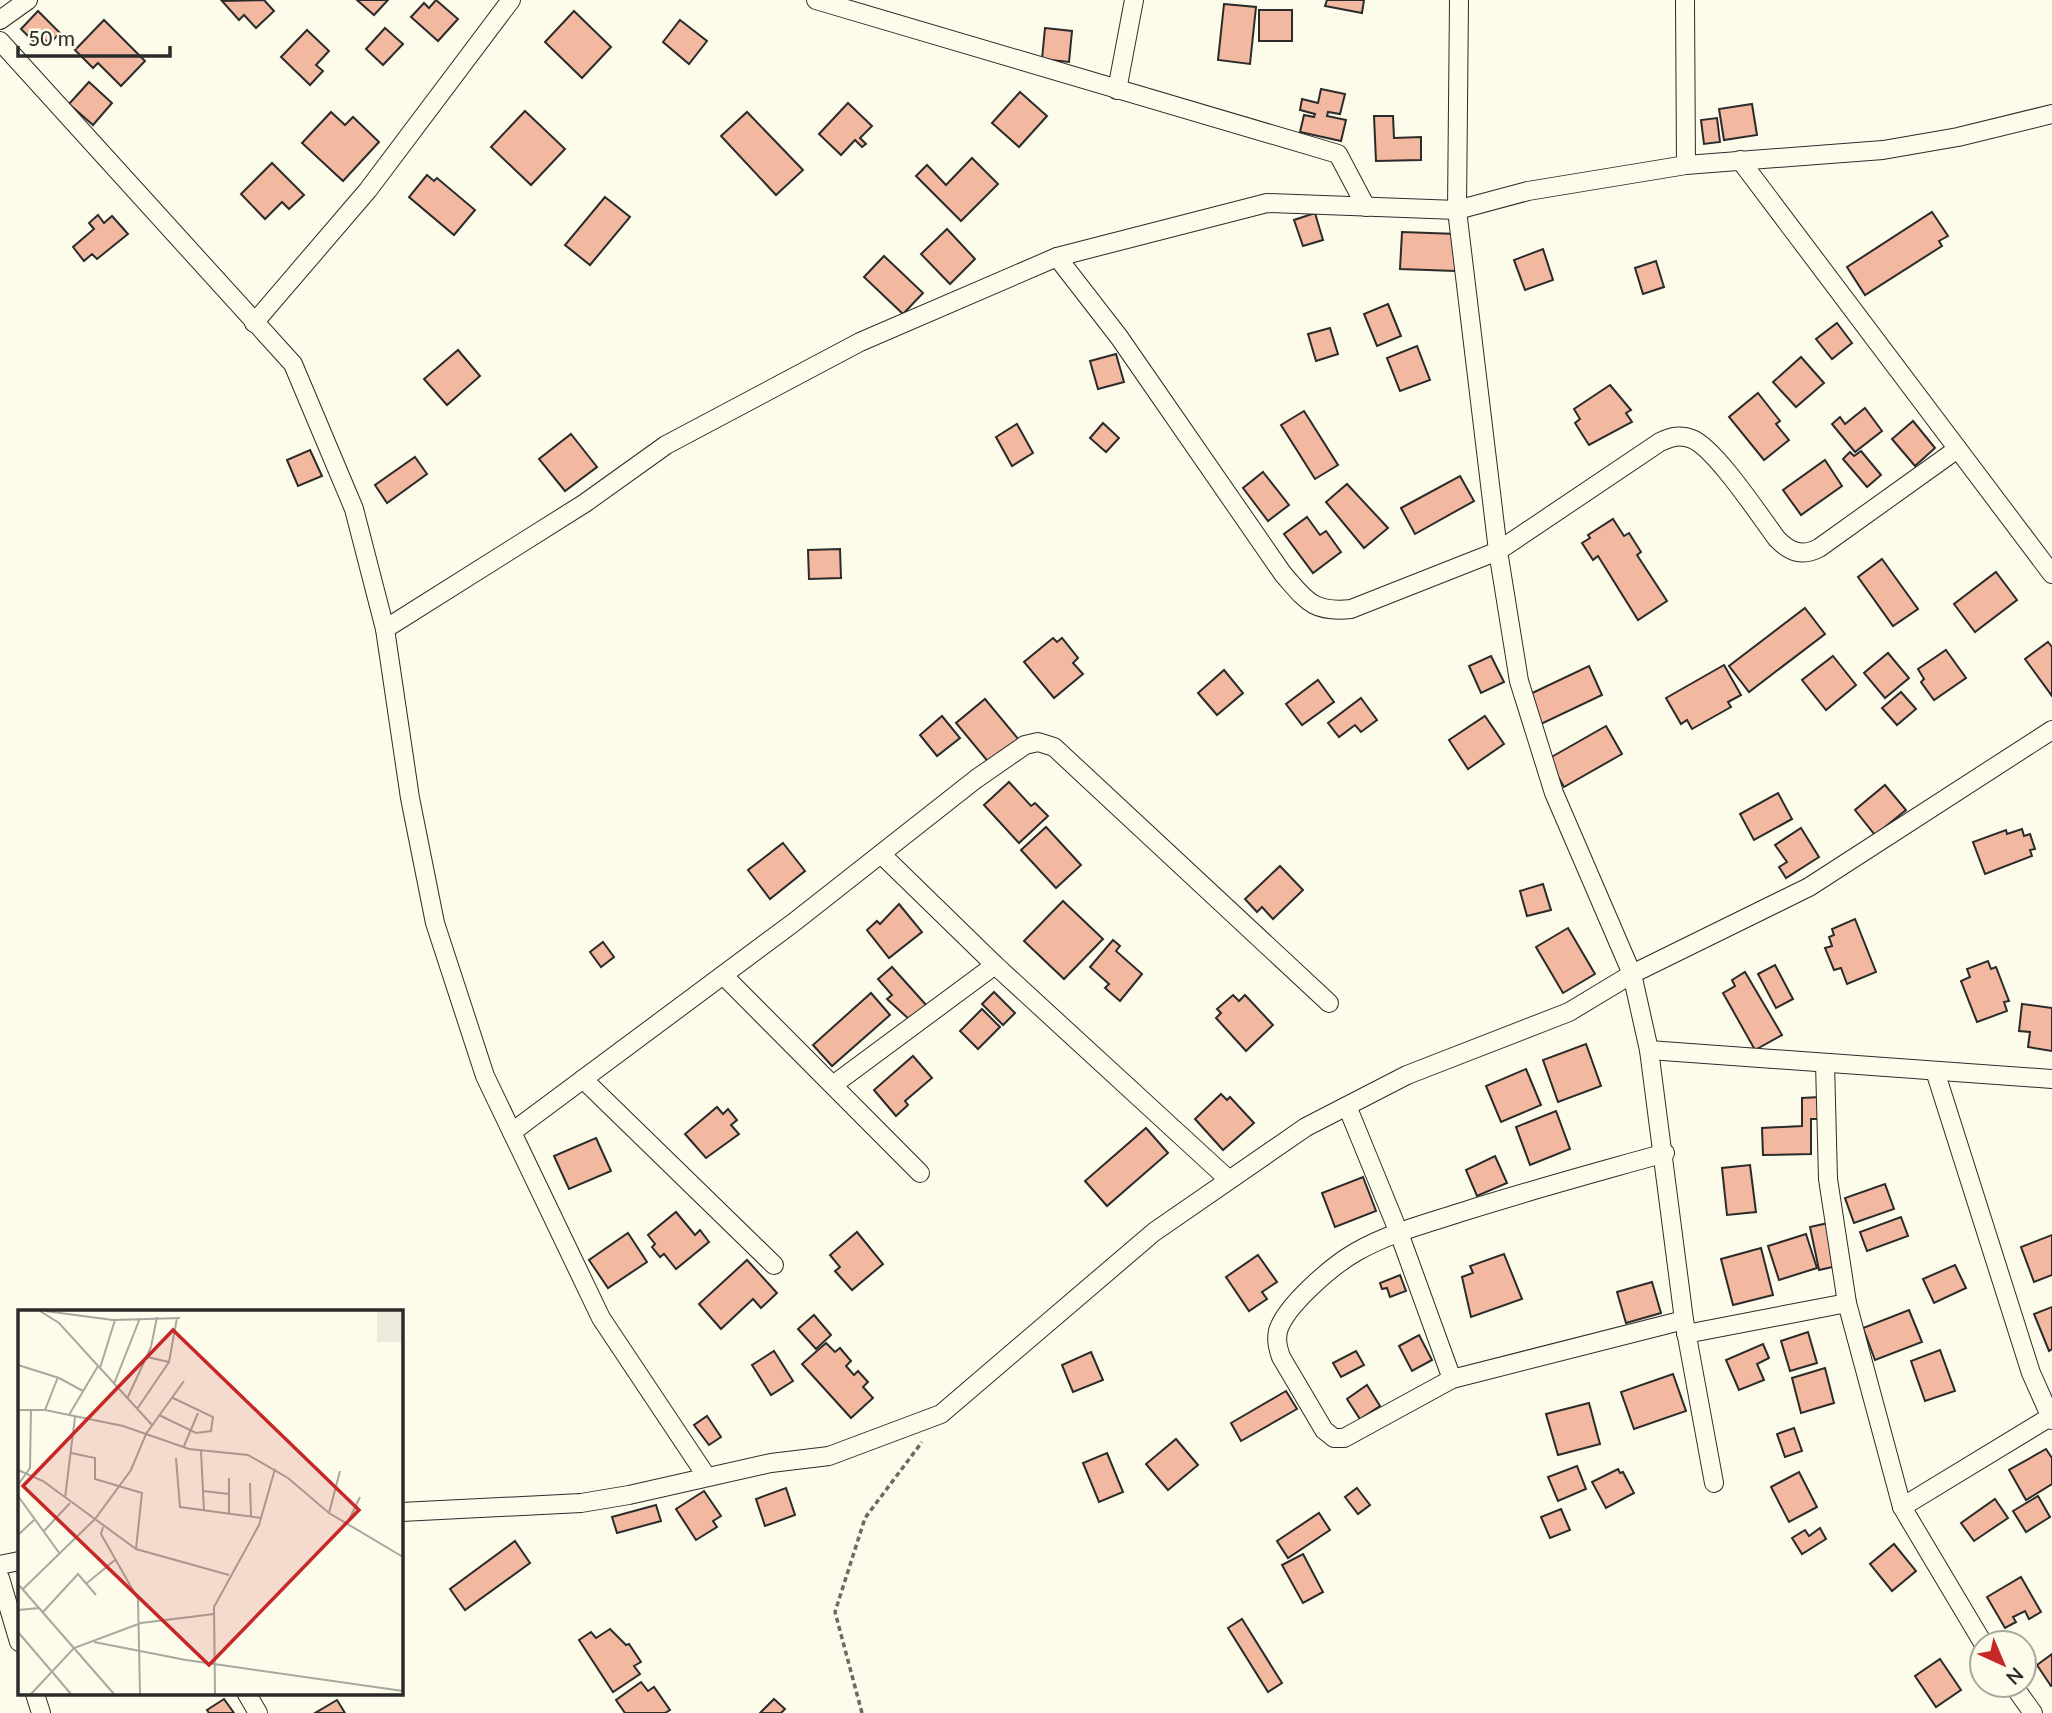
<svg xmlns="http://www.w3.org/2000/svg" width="2052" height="1713" font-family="Lato,sans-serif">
	<rect width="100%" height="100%" fill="#fdfbea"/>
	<g fill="#f2b8a0" stroke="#2b2b2b" stroke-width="2">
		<path d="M264,0L274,11L256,28L244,15L239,20L222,1Z"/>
		<path d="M357,0H388L374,15Z"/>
		<path d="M436,0L458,19L438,41L411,17L424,3L429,8Z"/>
		<path d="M1327,0H1364L1362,13L1325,6Z"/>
		<path d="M1224,4L1256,7L1250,64L1218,60Z"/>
		<rect x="1259" y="10" width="33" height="31"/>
		<path d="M38,11L60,33L49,44L43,38L37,45L21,29Z"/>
		<path d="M574,11L611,47L582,78L545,42Z"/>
		<path d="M104,20L145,61L121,86L98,63L93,68L75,50Z"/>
		<path d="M680,20L707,41L689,64L663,42Z"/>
		<path d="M385,28L403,44L383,65L366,49Z"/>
		<path d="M1045,28L1072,31L1069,62L1042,59Z"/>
		<path d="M307,30L329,51L316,65L323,71L310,85L281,57Z"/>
		<path d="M89,82L112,103L93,125L69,104Z"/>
		<path d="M1321,89L1345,94L1340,114L1328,112L1327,116L1346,120L1341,141L1300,132L1304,115L1314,117L1315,114L1300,110L1302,99L1318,103Z"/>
		<path d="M1020,92L1047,116L1019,147L992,123Z"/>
		<path d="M848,103L872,126L860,138L866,144L862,147L855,140L841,155L819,134Z"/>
		<path d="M1752,104L1757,135L1724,140L1719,109Z"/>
		<path d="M525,111L565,149L531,185L491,147Z"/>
		<path d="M331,112L345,125L353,117L379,142L343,181L302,143Z"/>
		<path d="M747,112L803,170L776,195L721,136Z"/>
		<path d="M1374,116H1393L1394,138L1421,137V160L1376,161Z"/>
		<path d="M1717,118L1720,142L1704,144L1701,120Z"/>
		<path d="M972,158L998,184L961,221L916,176L927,165L946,185Z"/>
		<path d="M272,163L304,195L289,209L282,202L265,219L241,194Z"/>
		<path d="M427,175L434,181L437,178L475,210L454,235L409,197Z"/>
		<path d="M605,197L630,217L590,265L565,245Z"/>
		<path d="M1932,212L1948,236L1939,241L1942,246L1865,295L1847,267Z"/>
		<path d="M1315,213L1323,240L1303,246L1294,220Z"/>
		<path d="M98,215L104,223L112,216L128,234L97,259L92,254L84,261L73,247L94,229L89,223Z"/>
		<path d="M947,229L975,259L950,284L921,254Z"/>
		<path d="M1402,232L1457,234L1455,271L1400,269Z"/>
		<path d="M1543,249L1553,280L1525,290L1514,260Z"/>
		<path d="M884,256L923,293L903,314L864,277Z"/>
		<path d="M1656,261L1664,287L1643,294L1635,268Z"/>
		<path d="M1388,304L1401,336L1377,346L1364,314Z"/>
		<path d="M1837,323L1852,343L1832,359L1816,339Z"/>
		<path d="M1330,328L1338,354L1316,361L1308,334Z"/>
		<path d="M1417,346L1430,380L1400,391L1387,358Z"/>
		<path d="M458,350L480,376L447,405L424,379Z"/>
		<path d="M1116,354L1124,382L1098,389L1090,361Z"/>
		<path d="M1801,357L1824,383L1796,407L1773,382Z"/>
		<path d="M1610,385L1631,410L1626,413L1632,422L1589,445L1575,423L1580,419L1574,409Z"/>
		<path d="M1758,393L1780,421L1776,424L1789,440L1764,460L1729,417Z"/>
		<path d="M1865,408L1882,431L1855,452L1832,424L1840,417L1845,424Z"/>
		<path d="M1304,411L1338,465L1315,479L1281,425Z"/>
		<path d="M1913,421L1935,448L1915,466L1892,439Z"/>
		<path d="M1103,423L1119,438L1106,452L1090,438Z"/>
		<path d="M1017,424L1033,453L1012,466L996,437Z"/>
		<path d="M571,434L597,467L565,491L539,459Z"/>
		<path d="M310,450L322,476L298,486L287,460Z"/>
		<path d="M1861,451L1881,475L1867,487L1843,459L1850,452L1854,456Z"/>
		<path d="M415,457L427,474L387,503L375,485Z"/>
		<path d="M1825,460L1842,486L1801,515L1783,490Z"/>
		<path d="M1263,472L1289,505L1268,521L1243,488Z"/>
		<path d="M1460,476L1474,501L1415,534L1401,508Z"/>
		<path d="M1347,484L1388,528L1364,548L1326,502Z"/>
		<path d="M1307,517L1320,535L1326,531L1341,552L1313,573L1284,534Z"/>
		<path d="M1613,519L1624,536L1629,533L1641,552L1637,555L1667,601L1638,620L1598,556L1593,560L1582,543L1590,538L1588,535Z"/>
		<path d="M840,549L841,578L809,579L808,550Z"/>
		<path d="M1882,559L1918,609L1893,626L1858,577Z"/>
		<path d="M1996,572L2017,600L1975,632L1954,604Z"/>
		<path d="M1805,608L1825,634L1749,692L1729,666Z"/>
		<path d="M1053,638L1057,642L1062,638L1078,658L1073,663L1083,674L1054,698L1024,662Z"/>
		<path d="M2048,642L2052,647V696L2025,659Z"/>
		<path d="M1946,650L1966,678L1934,700L1921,682L1924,679L1918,669Z"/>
		<path d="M1888,653L1909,678L1885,698L1864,673Z"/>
		<path d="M1491,656L1504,682L1481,693L1469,666Z"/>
		<path d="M1833,656L1856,685L1826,710L1802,680Z"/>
		<path d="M1724,665L1741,695L1728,702L1731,707L1692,729L1687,720L1681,724L1666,698Z"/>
		<path d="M1589,666L1602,695L1541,724L1528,695Z"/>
		<path d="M1224,670L1243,693L1217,715L1198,693Z"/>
		<path d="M1318,680L1334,702L1302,725L1286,704Z"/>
		<path d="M1901,692L1916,709L1897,725L1882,708Z"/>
		<path d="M1361,698L1377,720L1361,732L1355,725L1339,737L1328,723Z"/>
		<path d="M985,699L1019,740L990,764L956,723Z"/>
		<path d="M942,716L960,738L937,756L920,735Z"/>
		<path d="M1485,716L1504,744L1468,769L1449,740Z"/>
		<path d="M1606,726L1622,754L1564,787L1548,759Z"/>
		<path d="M1009,782L1031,806L1035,803L1048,816L1019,843L984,805Z"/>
		<path d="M1885,785L1906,810L1875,835L1855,810Z"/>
		<path d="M1778,793L1792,819L1754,840L1740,814Z"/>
		<path d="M1046,827L1081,865L1056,888L1021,850Z"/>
		<path d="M1801,828L1819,857L1786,878L1779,867L1787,862L1775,845Z"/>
		<path d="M2022,829L2024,836L2030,834L2035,849L2030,850L2032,856L1985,874L1973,842L2006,830L2007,834Z"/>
		<path d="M783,843L805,871L770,899L748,870Z"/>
		<path d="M1280,866L1303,890L1273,919L1262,907L1257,912L1245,899Z"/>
		<path d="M1543,884L1551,910L1527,916L1520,891Z"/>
		<path d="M1063,901L1103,939L1064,979L1024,941Z"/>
		<path d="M899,904L922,932L889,958L867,930L877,921L880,924Z"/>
		<path d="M1855,919L1876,972L1847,984L1841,968L1834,970L1825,948L1832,946L1829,937L1834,935L1832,929Z"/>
		<path d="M1568,928L1595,974L1563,993L1536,947Z"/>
		<path d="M1113,940L1120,946L1116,951L1142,974L1120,1001L1105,988L1109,984L1090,967Z"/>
		<path d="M603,942L614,957L601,967L590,952Z"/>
		<path d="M1988,961L1991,969L1996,967L2009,1001L2004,1002L2007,1011L1977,1022L1961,981L1970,977L1967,969Z"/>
		<path d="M1775,965L1793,999L1776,1008L1758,974Z"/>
		<path d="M892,967L927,1006L910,1020L887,999L892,995L878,979Z"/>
		<path d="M1745,972L1782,1035L1755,1050L1723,993L1735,986L1732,980Z"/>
		<path d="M994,992L1015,1013L1003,1025L982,1004Z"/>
		<path d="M871,993L890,1015L832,1066L813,1045Z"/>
		<path d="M1233,995L1239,1001L1245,995L1273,1025L1246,1051L1216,1018L1221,1013L1217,1009Z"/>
		<path d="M2022,1004L2052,1008V1051L2028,1047L2030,1032L2019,1031Z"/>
		<path d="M982,1009L1000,1027L978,1049L960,1031Z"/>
		<path d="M1586,1044L1601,1086L1558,1102L1543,1060Z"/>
		<path d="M913,1056L932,1078L905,1101L908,1105L896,1116L874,1090Z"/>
		<path d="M1526,1069L1541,1105L1501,1122L1486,1086Z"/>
		<path d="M1221,1094L1227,1100L1230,1097L1254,1123L1223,1150L1195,1119Z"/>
		<path d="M1820,1097V1119H1811V1154L1763,1155L1762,1128L1802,1126V1098Z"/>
		<path d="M717,1107L723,1114L728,1109L737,1120L731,1125L739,1134L706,1158L685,1134Z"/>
		<path d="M1556,1111L1570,1149L1530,1165L1516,1127Z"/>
		<path d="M1146,1128L1168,1153L1107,1206L1085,1181Z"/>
		<path d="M596,1138L611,1171L569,1189L554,1156Z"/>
		<path d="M1495,1156L1507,1183L1477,1196L1466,1170Z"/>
		<path d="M1750,1165L1756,1212L1727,1215L1722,1168Z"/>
		<path d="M1363,1177L1376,1211L1335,1227L1322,1193Z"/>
		<path d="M1885,1184L1894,1209L1854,1223L1845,1198Z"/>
		<path d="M676,1212L695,1235L700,1230L709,1242L676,1269L664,1254L660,1257L652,1247L655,1244L648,1235Z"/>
		<path d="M1901,1217L1908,1236L1867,1251L1860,1232Z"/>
		<path d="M1828,1223L1837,1266L1819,1270L1810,1227Z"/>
		<path d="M857,1232L883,1264L852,1290L835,1271L840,1267L830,1255Z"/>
		<path d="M628,1233L647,1262L608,1288L589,1260Z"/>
		<path d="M1806,1234L1817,1268L1779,1280L1768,1246Z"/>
		<path d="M2052,1235V1275L2034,1282L2021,1247Z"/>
		<path d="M1761,1248L1773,1295L1733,1305L1721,1259Z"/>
		<path d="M1504,1254L1522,1299L1471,1317L1462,1277L1473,1273L1470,1266Z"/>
		<path d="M1258,1255L1277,1282L1262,1292L1267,1299L1249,1311L1226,1277Z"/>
		<path d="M747,1260L777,1293L761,1308L753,1299L721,1329L699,1304Z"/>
		<path d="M1955,1265L1966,1288L1934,1303L1923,1279Z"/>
		<path d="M1400,1275L1406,1291L1390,1297L1387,1288L1382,1289L1380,1283Z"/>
		<path d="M1652,1282L1661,1313L1626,1323L1617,1292Z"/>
		<path d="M2052,1307V1349L2049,1351L2034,1314Z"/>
		<path d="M1909,1310L1922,1342L1875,1360L1863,1328Z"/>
		<path d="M814,1315L831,1335L816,1349L798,1329Z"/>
		<path d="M1808,1332L1817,1363L1790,1371L1781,1341Z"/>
		<path d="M1419,1335L1432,1360L1412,1371L1399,1346Z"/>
		<path d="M826,1343L835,1352L840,1348L851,1361L846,1366L854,1375L858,1371L868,1382L863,1387L873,1398L851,1418L802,1364Z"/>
		<path d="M1763,1344L1769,1358L1757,1364L1764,1380L1739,1390L1726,1360Z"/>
		<path d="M1940,1350L1955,1391L1925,1401L1911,1361Z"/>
		<path d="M774,1351L793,1381L771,1395L752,1365Z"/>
		<path d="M1356,1351L1364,1365L1341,1377L1333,1363Z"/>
		<path d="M1091,1352L1103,1380L1073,1392L1062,1365Z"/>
		<path d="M1825,1368L1834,1403L1801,1413L1792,1378Z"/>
		<path d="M1673,1374L1686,1411L1634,1429L1621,1392Z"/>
		<path d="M1367,1385L1380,1406L1360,1419L1347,1399Z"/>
		<path d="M1286,1391L1297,1409L1241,1441L1231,1423Z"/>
		<path d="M1589,1403L1600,1444L1558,1455L1546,1414Z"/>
		<path d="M707,1416L721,1437L709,1445L694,1425Z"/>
		<path d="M1794,1428L1802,1451L1785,1457L1777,1434Z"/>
		<path d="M1176,1439L1198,1465L1168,1490L1146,1464Z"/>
		<path d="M2046,1449L2052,1458V1484L2026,1500L2009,1470Z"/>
		<path d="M1107,1453L1123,1492L1099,1502L1083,1463Z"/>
		<path d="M1577,1466L1586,1489L1558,1501L1548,1477Z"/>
		<path d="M1618,1469L1620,1473L1623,1472L1634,1493L1606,1508L1592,1482Z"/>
		<path d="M1799,1472L1817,1507L1789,1522L1771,1487Z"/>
		<path d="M786,1488L795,1515L765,1526L756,1499Z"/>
		<path d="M1357,1488L1370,1505L1358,1514L1345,1497Z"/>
		<path d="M704,1491L721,1516L713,1521L717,1527L696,1540L676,1509Z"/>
		<path d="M2038,1496L2050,1517L2026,1532L2013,1511Z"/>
		<path d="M1995,1499L2008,1518L1974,1541L1961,1523Z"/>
		<path d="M656,1505L661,1521L617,1533L612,1517Z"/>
		<path d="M1561,1509L1570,1530L1550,1538L1541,1517Z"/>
		<path d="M1319,1513L1330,1530L1288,1558L1277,1541Z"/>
		<path d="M1820,1528L1826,1539L1802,1554L1792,1538L1805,1530L1809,1536Z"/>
		<path d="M515,1541L530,1563L465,1610L450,1589Z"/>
		<path d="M1894,1544L1916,1571L1892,1591L1870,1564Z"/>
		<path d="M1303,1554L1323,1592L1303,1603L1282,1565Z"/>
		<path d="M2021,1577L2041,1612L2029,1619L2025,1611L2013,1617L2016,1622L2005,1628L1987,1597Z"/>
		<path d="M1242,1619L1282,1683L1268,1692L1228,1628Z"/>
		<path d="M610,1629L626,1645L629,1644L641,1662L634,1666L640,1674L613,1692L579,1640L591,1632L596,1638Z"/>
		<path d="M2052,1654V1686H2051L2037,1665Z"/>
		<path d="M1940,1659L1961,1690L1936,1707L1915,1676Z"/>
		<path d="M641,1682L648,1691L654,1687L670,1710L665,1713H625L616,1700Z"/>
		<path d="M224,1699L234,1713H209L207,1710Z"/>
		<path d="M774,1699L785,1709L781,1713H760Z"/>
		<path d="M337,1700L345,1713H315Z"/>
	</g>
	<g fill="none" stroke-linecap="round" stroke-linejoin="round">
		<defs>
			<g id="minor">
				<path d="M816,0L1338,154L1366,207"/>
				<path d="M1459,0L1457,210L1498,551L1519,681L1554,793L1632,974L1649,1050L1684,1320L1714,1483"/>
				<path d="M1685,0L1686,165"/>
				<path d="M0,20L28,0"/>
				<path d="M0,41L293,364L354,509L385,629L410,798L435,923L485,1076L601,1318L707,1477"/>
				<path d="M1117,90L1134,0"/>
				<path d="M1740,160L2052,574"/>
				<path d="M1057,257L1119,337L1283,574C1306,600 1312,613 1351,609L1498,551L1660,442C1671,437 1680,434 1692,439C1715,448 1760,516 1777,539C1790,552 1802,557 1819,548L1956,450"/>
				<path d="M254,323L368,190L511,0"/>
				<path d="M385,629L585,503L666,445L860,342L1057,257L1267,203L1457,210L1528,191L1686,165L1883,150L1958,137L2052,114"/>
				<path d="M881,854L995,965L1228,1179"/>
				<path d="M723,975L920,1173"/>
				<path d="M1649,1050L2052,1079"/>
				<path d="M1825,1063L1828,1179L1847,1303L1902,1507L1983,1643"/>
				<path d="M1935,1071L2031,1373L2052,1420"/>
				<path d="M583,1079L774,1265"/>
				<path d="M833,1085L995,965"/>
				<path d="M1347,1106L1399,1233L1452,1379"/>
				<path d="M512,1132L793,923L976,779L1025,745L1038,742L1054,747L1329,1003"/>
				<path d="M1665,1153C1598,1172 1531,1190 1465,1211C1428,1223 1389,1233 1356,1252C1333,1265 1285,1306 1278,1331C1276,1341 1278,1348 1281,1357L1324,1430L1334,1438H1344L1452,1379L1684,1320"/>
				<path d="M1686,1334L1847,1303"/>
				<path d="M1902,1507L2050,1417"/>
				<path d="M401,1512L581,1503L629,1495L771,1463L829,1456L941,1414L1154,1232L1306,1127L1407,1075L1569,1012L1632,974L1809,887L2052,730"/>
				<path d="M0,1565L19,1561"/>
				<path d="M0,1578L19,1642"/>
				<path d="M2013,1685L2033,1713"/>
				<path d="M35,1694L41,1713"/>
				<path d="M247,1694L258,1713"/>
			</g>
		</defs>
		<use href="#minor" stroke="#2b2b2b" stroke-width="20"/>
		<path stroke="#6a6964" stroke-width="3.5" stroke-dasharray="5 3.5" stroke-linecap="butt" d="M862,1713L835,1612L865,1518L922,1442"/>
		<use href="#minor" stroke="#fdfbea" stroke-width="18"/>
	</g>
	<g transform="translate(18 1310)">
		<rect width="385" height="385" fill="#fdfbea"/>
		<path d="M359,1H385V32H359Z" fill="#ecebdb"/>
		<path fill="none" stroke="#a9a89e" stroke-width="2" d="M22,1L41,13L134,115M27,1L95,10L162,8M129,47L151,52M0,55L41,68L65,81M82,58L97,10M96,74L122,8M109,89L133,37L139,7M119,99L151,52L159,8M0,100H27L105,116L171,139L230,145L270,168L311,203L385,247M27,100L40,67M51,105L80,56M141,105L178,123L193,121L195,107L155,88M166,136L180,103M183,141L186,201M53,143L77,148V169L124,183L118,239M158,148L162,197L244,208M0,160L25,171L118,239L211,265M211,168V204M232,173L233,206M0,175L12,158L13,99M185,181L211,184M0,186L42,244M47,188L57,107M311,203L322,161M329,214L342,187M85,217L83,224L120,289L122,384M25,222L52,193M0,225L16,210M69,273L97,250M0,274L96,384M5,279L77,209L113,160L128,124L166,71M0,300L21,298M25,302L60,264L78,285M0,322L53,384M76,332L168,350L385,381M13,384L56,338L123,313L196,304M197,384L196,297L241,215L257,159"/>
		<path fill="#c62828" fill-opacity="0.15" stroke="#c62828" stroke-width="3.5" d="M155,20L341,200L191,355L5,176Z"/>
		<rect width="385" height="385" fill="none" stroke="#2b2b2b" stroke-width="3.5"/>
	</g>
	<g transform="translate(2003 1664) rotate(136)"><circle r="33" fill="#fdfbea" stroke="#a9a89e" stroke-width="2"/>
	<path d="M0-5L12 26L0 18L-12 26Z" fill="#c62828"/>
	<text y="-10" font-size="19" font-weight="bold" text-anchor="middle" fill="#2b2b2b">N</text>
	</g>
	<path d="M18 46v10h152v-10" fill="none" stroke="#2b2b2b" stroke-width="3.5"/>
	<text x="28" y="46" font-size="21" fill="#2b2b2b" stroke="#fdfbea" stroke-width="5" paint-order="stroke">50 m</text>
</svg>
